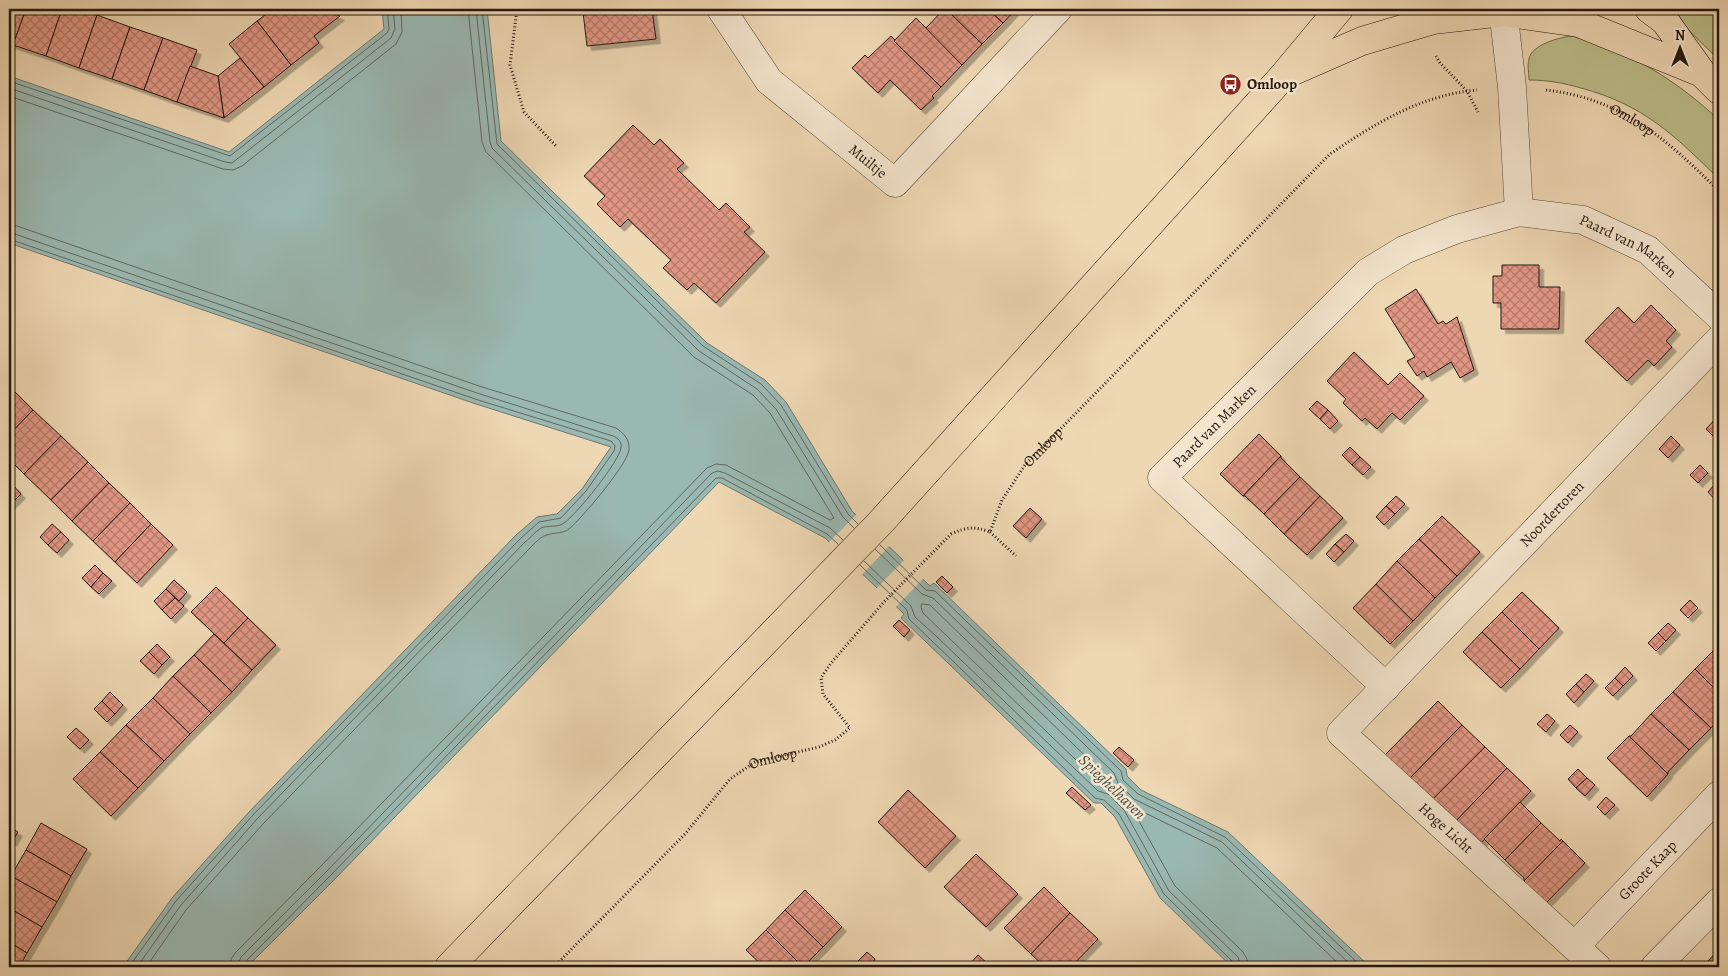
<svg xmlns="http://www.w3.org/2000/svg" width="1728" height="976" font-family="Alegreya,serif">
	<defs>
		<pattern id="building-cross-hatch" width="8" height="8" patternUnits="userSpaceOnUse" patternTransform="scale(1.25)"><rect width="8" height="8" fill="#e09684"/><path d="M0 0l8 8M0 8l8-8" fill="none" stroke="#b5796a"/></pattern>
		<filter id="shadow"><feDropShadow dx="4.5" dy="4.5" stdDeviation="0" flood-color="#0004"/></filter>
	</defs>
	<rect width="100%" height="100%" fill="#eed7b3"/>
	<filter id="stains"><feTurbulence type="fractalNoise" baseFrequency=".004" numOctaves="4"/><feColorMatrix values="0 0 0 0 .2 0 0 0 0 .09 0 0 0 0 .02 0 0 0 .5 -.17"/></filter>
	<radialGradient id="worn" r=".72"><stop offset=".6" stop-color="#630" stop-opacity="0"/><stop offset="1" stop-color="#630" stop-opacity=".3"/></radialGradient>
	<g fill="#bcbd8a" stroke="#716a4c">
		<path d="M1667,9H1719V60Z"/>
		<path d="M1572,36C1630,51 1676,80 1719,120V179C1674,135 1644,105 1581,88C1564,83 1547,80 1529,80C1529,73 1527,66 1529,59C1531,45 1560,37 1572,36Z"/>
	</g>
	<path fill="#9ab8b2" stroke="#6c7870" d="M382,9H487L501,141L707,343L765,380L786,402L852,511L930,586L934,583L1126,769L1127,776L1141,790L1228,832L1370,967H1232L1160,898L1115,817L1101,803H1094L901,618L904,614L825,538L719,482L333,881L247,967H123L172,898L249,812L516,535L537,517L557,514L582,489L611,447L473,403L9,243V76L229,152L384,29Z"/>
	<g fill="#eed7b3">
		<path d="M858,513L890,545L861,576L827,544Z"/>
		<path d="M905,559L924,578L894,609L875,590Z"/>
	</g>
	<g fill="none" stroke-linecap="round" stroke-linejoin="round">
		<g stroke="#606860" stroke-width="1">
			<path d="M476,9L490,142L492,148L699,351L757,389L776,409L843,517L854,528"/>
			<path d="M482,9L497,144L703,346L761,384L781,405L848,514L858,524"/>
			<path d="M9,81L230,156L387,33L389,29L387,9"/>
			<path d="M9,88L225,162L232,163L391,38L395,29L393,9"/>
			<path d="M9,96L223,169L233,170L242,166L396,44L402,32L401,9"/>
			<path d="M9,225L17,226L479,386L616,428C624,433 630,440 629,450C627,465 582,518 569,529C562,534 555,532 547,535C541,536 534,544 529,549L263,824L186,910L146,967"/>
			<path d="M9,232L477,393L613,436C618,438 622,442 621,447C621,460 575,516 564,523C557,528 548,525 541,528C535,532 529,539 524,543L257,819L181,905L137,967"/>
			<path d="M9,239L475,399L611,441L615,446L614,451L586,491L561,518L539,522L520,539L253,815L176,901L129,967"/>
			<path d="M880,545L926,590L935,591L1121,771L1123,780L1138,794L1225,837L1362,967"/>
			<path d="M875,549L922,594L933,598L1114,773L1118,783L1134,799L1222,842L1353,967"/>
			<path d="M864,561L911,606L915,617L936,636L1098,791L1108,794L1124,810L1169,891L1238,957L1241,967"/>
			<path d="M860,565L907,610L909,619L931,640L1095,798L1104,800L1119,814L1164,894L1233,962L1235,967"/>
			<path d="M922,604L930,605L1107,777L1108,785L1101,784L923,613L921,607Z"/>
			<path d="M230,967L231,959L236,952L319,868L707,468L716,464L726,465L830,520L834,518L770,413L753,395L694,357L486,152L482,142L468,9"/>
			<path d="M237,967L241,957L325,873L712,473L718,471L725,473L830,528L843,540"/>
			<path d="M244,967L245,962L329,877L716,478H722L827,534L838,544"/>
			<path d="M1248,967L1247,959L1243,952L1175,886L1134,812V809H1137L1217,848L1342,967"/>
		</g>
	</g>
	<g fill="url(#building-cross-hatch)" stroke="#26170e" filter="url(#shadow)">
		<path d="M9,9H26L13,45L9,43Z"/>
		<path d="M26,9H62L46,56L13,45Z"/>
		<path d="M62,9H79L97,15L79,68L46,56Z"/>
		<path d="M273,9H292L294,11L297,9H323L340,16L314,36L319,43L291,65L257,21Z"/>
		<path d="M612,9H652L656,39L587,46L583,12Z"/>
		<path d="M944,9H946L982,44L962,65L925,29Z"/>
		<path d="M946,9H988L1003,23L982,44Z"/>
		<path d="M988,9H1016L1003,23Z"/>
		<path d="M97,15L130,27L112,79L79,68Z"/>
		<path d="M916,18L962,65L941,87L894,41Z"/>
		<path d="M257,21L291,65L264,87L229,44Z"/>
		<path d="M130,27L163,38L144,90L112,79Z"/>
		<path d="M891,36L895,40L894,41L941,87L932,96L934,98L921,110L890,80L878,93L852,68L865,55L868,58Z"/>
		<path d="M163,38L197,50L177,102L144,90Z"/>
		<path d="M240,58L264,87L224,118L218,76Z"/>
		<path d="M190,66L218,76L224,118L177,102Z"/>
		<path d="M633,125L654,145L660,139L684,163L677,169L719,210L726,203L750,227L744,232L765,252L716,303L694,283L687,290L663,268L671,260L628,219L620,227L597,204L605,196L584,176Z"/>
		<path d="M1502,265H1539V287H1560L1559,329H1501V303H1493V276H1502Z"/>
		<path d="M1416,289L1438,324L1443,321L1446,324L1457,317L1474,370L1460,378L1451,362L1427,377L1424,371L1417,376L1407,361L1415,357L1385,309Z"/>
		<path d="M1651,305L1676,330L1666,341L1672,347L1654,366L1648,360L1627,381L1585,341L1618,307L1634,323Z"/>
		<path d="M1354,352L1388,385L1400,373L1424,396L1400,420L1392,413L1377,429L1365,418L1362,421L1343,403L1346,399L1327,381Z"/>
		<path d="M9,386L33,410L9,435Z"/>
		<path d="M1317,401L1328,410L1320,419L1309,409Z"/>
		<path d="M33,410L61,436L24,474L9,459V435Z"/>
		<path d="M1328,410L1338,421L1330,429L1320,419Z"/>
		<path d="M1719,415V442L1706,429Z"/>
		<path d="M1259,434L1281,456L1243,496L1220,474Z"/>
		<path d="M61,436L88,462L51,500L24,474Z"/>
		<path d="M1671,436L1680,445L1668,458L1659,449Z"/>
		<path d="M1350,447L1360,457L1352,465L1342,455Z"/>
		<path d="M1281,456V458L1300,477L1264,514L1245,496H1243Z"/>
		<path d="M1360,457L1371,467L1363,475L1352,465Z"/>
		<path d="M88,462L109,483L72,521L51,500Z"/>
		<path d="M1700,465L1708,473L1698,483L1690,475Z"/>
		<path d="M1300,477L1320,496L1284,534L1264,514Z"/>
		<path d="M109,483L130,503L93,541L72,521Z"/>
		<path d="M1715,484L1719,488V501L1718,503L1708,492Z"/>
		<path d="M13,485L21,494L9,506V489Z"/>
		<path d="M1320,496L1343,518L1307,555L1284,534Z"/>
		<path d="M1396,496L1405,504L1395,514L1386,506Z"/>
		<path d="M130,503L151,524L115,562L93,541Z"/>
		<path d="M1386,506L1395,514L1384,525L1376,517Z"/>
		<path d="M1030,508L1042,519L1026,538L1013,526Z"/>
		<path d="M1442,516L1480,552L1457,576L1419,539Z"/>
		<path d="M52,524L61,532L48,545L40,537Z"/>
		<path d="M151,524L173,545L137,583L115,562Z"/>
		<path d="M61,532L69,540L57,553L48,545Z"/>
		<path d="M1346,534L1354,541L1344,552L1335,544Z"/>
		<path d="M1419,539L1457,576L1435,598L1397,561Z"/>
		<path d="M1335,544L1344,552L1334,562L1326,554Z"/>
		<path d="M1397,561L1435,598L1413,621L1376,584Z"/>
		<path d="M95,565L103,573L91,587L82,578Z"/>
		<path d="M103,573L112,581L99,594L91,587Z"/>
		<path d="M942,576L953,587L947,593L936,582Z"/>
		<path d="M174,580L187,592L179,601L166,589Z"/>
		<path d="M1376,584L1413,621L1390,644L1353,608Z"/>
		<path d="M216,587L248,618L224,643L191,612Z"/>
		<path d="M166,589L175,598L162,610L154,601Z"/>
		<path d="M1522,592L1559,628L1539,649L1502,612Z"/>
		<path d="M175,598L184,606L171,619L162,610Z"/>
		<path d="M1690,600L1698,608L1688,618L1680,610Z"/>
		<path d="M1502,612L1539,649L1520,669L1482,632Z"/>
		<path d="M248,618L276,645L252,670L224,643Z"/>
		<path d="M899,620L910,630L904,637L893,626Z"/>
		<path d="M1668,623L1676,630L1666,641L1658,633Z"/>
		<path d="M1482,632L1520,669L1501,688L1463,652Z"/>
		<path d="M1658,633L1666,641L1656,651L1648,643Z"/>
		<path d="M214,634L252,670L232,692L194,655Z"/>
		<path d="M157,644L170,657L162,665L149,652Z"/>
		<path d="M1717,647L1719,649V693L1695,669Z"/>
		<path d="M149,652L162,665L154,674L140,661Z"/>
		<path d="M194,655L232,692L211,713L173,676Z"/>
		<path d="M1625,667L1633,676L1623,686L1615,678Z"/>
		<path d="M1695,669L1719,693V719L1711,728L1673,692Z"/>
		<path d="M1586,674L1594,681L1584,692L1576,684Z"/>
		<path d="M173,676L211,713L190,734L153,698Z"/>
		<path d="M1615,678L1623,686L1613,696L1605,688Z"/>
		<path d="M1576,684L1584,692L1574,703L1566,694Z"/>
		<path d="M110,692L123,705L115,714L102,701Z"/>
		<path d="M1673,692L1711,728L1689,750L1651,714Z"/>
		<path d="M153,698L190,734L164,761L126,725Z"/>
		<path d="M102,701L115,714L107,722L94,709Z"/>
		<path d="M1438,701L1462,725L1409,779L1384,756Z"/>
		<path d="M1547,714L1555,721L1546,732L1537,724Z"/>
		<path d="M1651,714L1689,750L1668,772V774L1629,736H1631Z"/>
		<path d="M126,725L164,761L138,788L100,752Z"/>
		<path d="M1462,725L1485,747L1431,801L1409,779Z"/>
		<path d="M1570,725L1578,732L1568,743L1560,735Z"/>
		<path d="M76,728L89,740L80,749L67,737Z"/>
		<path d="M1629,736L1668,774L1647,797L1607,758Z"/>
		<path d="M1119,747L1134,760L1128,767L1113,753Z"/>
		<path d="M1485,747L1507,768L1454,823L1431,801Z"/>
		<path d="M100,752L138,788L111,816L73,779Z"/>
		<path d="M1507,768L1531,791L1478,846L1454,823Z"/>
		<path d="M1578,769L1587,778L1576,788L1568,779Z"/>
		<path d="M1587,778L1595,785L1585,796L1576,788Z"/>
		<path d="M1072,787L1091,805L1085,810L1066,793Z"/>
		<path d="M908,790L956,836L925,868L878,822Z"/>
		<path d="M1606,797L1615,805L1605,815L1597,807Z"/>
		<path d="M1520,802L1541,823L1505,860L1484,839Z"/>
		<path d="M41,823L87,849L71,876L26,850Z"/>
		<path d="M1541,823L1560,841L1561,839L1563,841L1524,881V878L1505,860Z"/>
		<path d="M9,827L18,832L12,842L9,840Z"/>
		<path d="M1563,841L1585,863L1546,903L1524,881Z"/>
		<path d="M26,850L71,876L57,902L11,876Z"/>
		<path d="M976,854L1018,894L986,927L944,887Z"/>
		<path d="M11,876L57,902L42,927L9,908V879Z"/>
		<path d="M1044,887L1070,913L1031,954L1004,928Z"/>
		<path d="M805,890L842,927L823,947L785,910Z"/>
		<path d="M9,908L42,927L27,953L9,942Z"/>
		<path d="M785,910L823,947L803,967L766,930Z"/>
		<path d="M1070,913L1098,939L1071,967H1045L1031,954Z"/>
		<path d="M766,930L803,967H764L746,950Z"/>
		<path d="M9,942L27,953L19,967H9Z"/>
		<path d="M1719,949V967H1701L1708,961Z"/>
		<path d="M867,952L875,959L868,967H859L855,964Z"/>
		<path d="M978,955L987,963L982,967H967Z"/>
	</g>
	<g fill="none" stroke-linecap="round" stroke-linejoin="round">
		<defs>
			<g id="minor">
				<path id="s3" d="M721,9L769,81L895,183L1058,9"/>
				<path d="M1503,9L1512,87L1519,212"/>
				<path id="s4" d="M1386,687L1162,478L1368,272L1404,250L1457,229L1519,212L1583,220L1648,250L1719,316"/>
				<path id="s5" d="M1575,946L1719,795"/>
				<path id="s6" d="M1597,967L1341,733L1719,340"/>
				<path d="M1655,967L1719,902"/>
			</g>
			<g id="major">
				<path d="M1649,9L1665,21L1702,73L1719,90"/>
				<path d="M1289,73L1362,41L1433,20L1503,12L1579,23L1702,73"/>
				<path d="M449,967L880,523L1284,75L1339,9"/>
			</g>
		</defs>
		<use href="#minor" stroke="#584737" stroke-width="29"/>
		<use href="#major" stroke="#26170e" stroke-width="29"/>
		<g stroke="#26170e" stroke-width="3" stroke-dasharray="1 2.5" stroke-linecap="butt">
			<path d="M517,9L510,65L524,112L557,147"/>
			<path d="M1436,56L1440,63L1467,91L1478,112"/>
			<path id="s1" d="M1546,90C1623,99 1666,139 1719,191"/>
			<path d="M990,532L1016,556"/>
			<path id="s2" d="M554,967L685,834L730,779L755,762L819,747L835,740L850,728L823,694L821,678L831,663L884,602L951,534C967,527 974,526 990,532L1002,500L1025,465L1330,154C1376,123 1421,95 1477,90"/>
		</g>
		<use href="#minor" stroke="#f4e5ce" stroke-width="28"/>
		<use href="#major" stroke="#eed7b3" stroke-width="28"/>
	</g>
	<defs>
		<symbol id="bus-disc" viewBox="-11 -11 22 22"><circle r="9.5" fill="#8f2418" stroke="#f4e5ce"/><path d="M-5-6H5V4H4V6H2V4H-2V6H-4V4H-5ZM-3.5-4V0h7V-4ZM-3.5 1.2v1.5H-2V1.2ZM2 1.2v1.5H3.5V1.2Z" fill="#fff"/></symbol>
	</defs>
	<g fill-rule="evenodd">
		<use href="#bus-disc" x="1218" y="72" width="25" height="25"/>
	</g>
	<g text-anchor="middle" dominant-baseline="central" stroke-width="5" stroke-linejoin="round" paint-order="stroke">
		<g font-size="15" font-weight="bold" fill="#26170e" stroke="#f4e5ce" text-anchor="start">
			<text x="1247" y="84">Omloop</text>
		</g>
		<g font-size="15" fill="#26170e" stroke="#f4e5ce">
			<text stroke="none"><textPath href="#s1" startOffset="92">Omloop</textPath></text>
			<text stroke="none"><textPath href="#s3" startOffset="214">Muiltje</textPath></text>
			<text stroke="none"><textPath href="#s4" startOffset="878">Paard van Marken</textPath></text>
			<text stroke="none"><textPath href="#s4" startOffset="380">Paard van Marken</textPath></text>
			<text stroke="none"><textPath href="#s2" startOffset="786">Omloop</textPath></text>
			<text stroke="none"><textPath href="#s6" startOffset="651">Noordertoren</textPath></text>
			<text stroke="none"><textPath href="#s2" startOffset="306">Omloop</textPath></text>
			<text transform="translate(1446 828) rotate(42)">Hoge Licht</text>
			<text stroke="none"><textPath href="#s5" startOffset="105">Groote Kaap</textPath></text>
		</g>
		<g font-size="16" font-style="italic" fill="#4f4f47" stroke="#f4e5ce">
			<text transform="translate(1112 787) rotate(44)">Spieghelhaven</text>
		</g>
	</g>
	<rect width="1728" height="976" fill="none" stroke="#eed7b3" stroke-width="30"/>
	<rect x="10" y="10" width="1708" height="956" fill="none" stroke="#26170e" stroke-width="2.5"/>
	<rect x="15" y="15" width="1698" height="946" fill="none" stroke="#26170e"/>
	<g transform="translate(1680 48)" stroke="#f4e5ce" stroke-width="4" paint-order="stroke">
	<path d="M0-4L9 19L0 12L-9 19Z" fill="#26170e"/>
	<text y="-8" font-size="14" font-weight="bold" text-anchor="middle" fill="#26170e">N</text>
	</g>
	<rect width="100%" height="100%" filter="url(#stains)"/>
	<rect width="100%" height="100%" fill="url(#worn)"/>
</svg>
